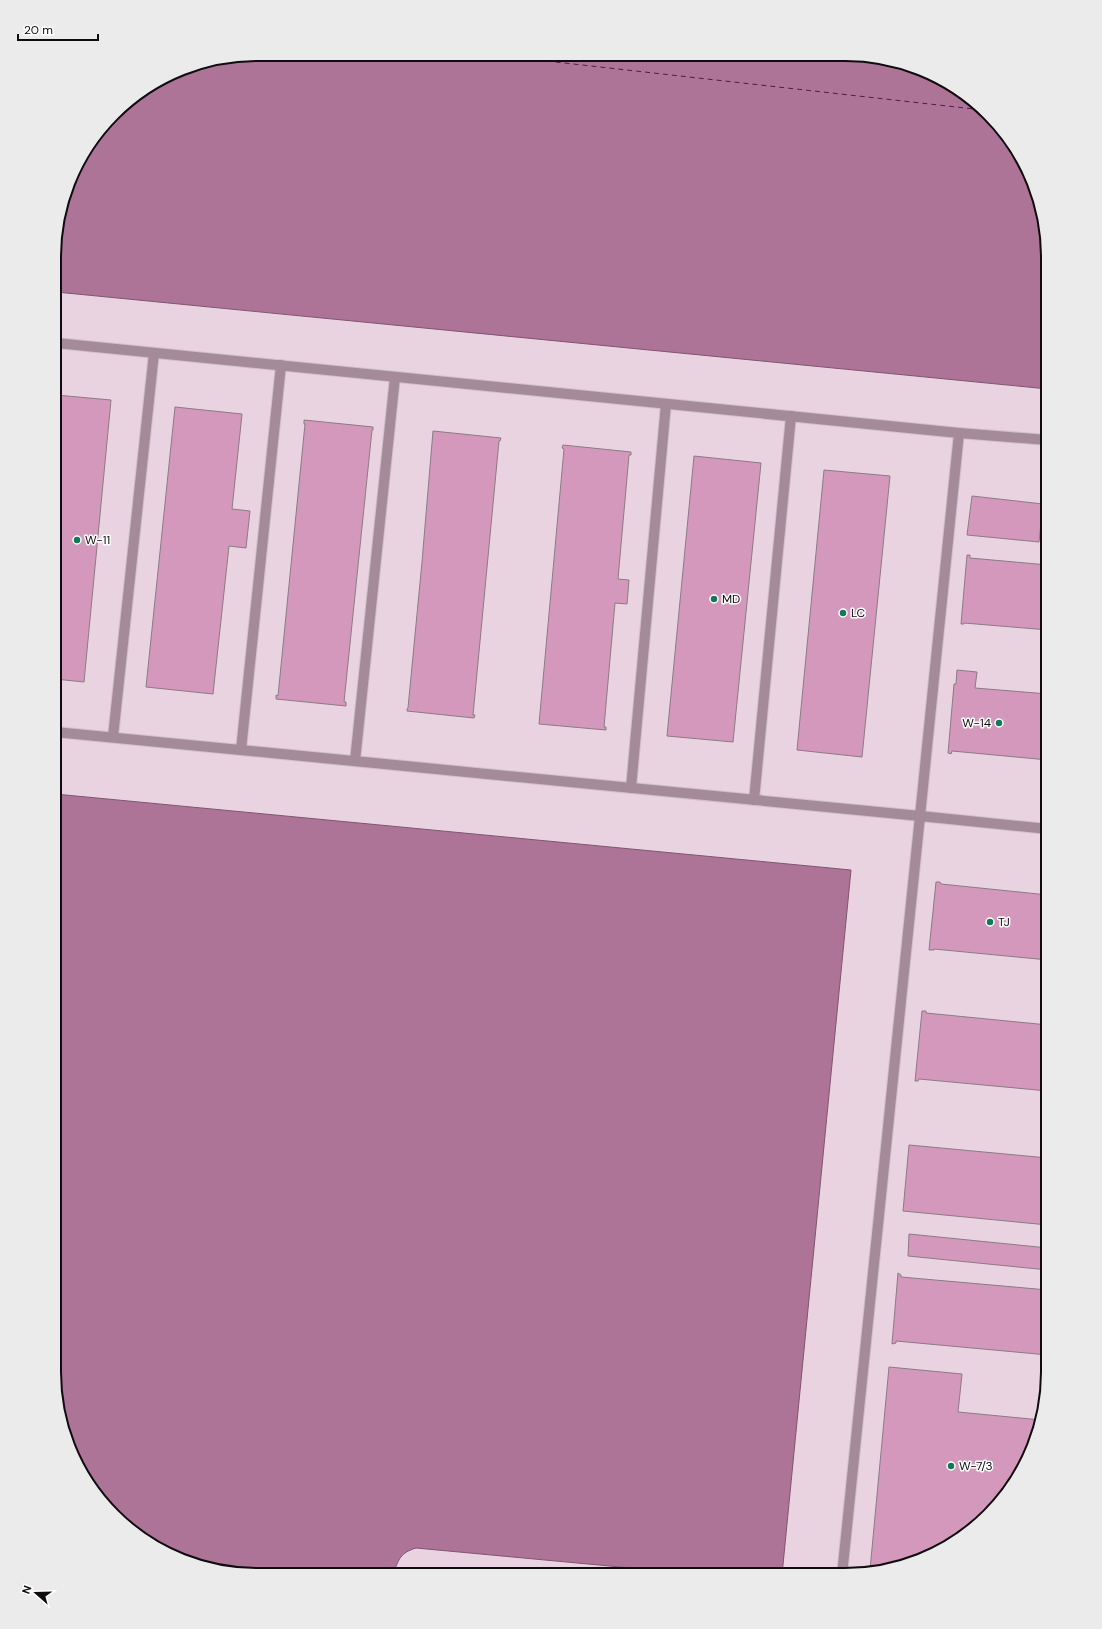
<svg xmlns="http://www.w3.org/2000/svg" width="1102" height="1629" font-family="'DM Sans',sans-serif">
	<rect width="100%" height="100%" fill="#f3e2ec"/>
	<g fill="#ead3e0">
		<path d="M56,292L1048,389V1385L1037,1437L1006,1495L969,1533L923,1559L845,1575H782L851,870L55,794Z"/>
		<path d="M416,1548L706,1575L393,1574L399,1558L407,1551Z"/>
	</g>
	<g fill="#ae7498" stroke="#7f546f">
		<path d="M257,54L872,56L922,69L968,96L1006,133L1032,179L1048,257V389L56,292V230L81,156L123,104L192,65Z"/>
		<path d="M55,794L851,870L782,1575H706L416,1548C400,1553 399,1559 393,1574L231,1573L180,1560L134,1533L96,1496L70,1450L54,1372Z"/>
	</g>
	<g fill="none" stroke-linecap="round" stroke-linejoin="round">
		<path stroke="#5c1648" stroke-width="1" stroke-dasharray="5 4" stroke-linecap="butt" d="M493,55L983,110"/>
	</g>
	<g fill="#d598bd" stroke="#8a7b83">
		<path d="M56,395L111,400L84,682L55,679Z"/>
		<path d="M175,407L242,414L232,509L250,511L246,548L229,546L213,694L146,687Z"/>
		<path d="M304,420L373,427V430H372L344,702H346V706L276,699V695L278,696L305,424H304Z"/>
		<path d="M433,431L501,438L500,441H499L473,715H475L474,718L407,711V709L408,708L422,562Z"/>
		<path d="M563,445L631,452V455H629L618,579L629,580L627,604L615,603L604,727H606V730L539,724L564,449L562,448Z"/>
		<path d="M694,456L761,463L733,742L667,736Z"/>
		<path d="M824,470L890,476L862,757L797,750Z"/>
		<path d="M972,496L1043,504L1039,542L967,535Z"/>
		<path d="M967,555H970V558L1048,565V630L964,623V624H961Z"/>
		<path d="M957,670L977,672L975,688L1048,694V760L952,751L951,754L948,753L954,684H956Z"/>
		<path d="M936,882H940L941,884L1048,895V960L934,949V950H929Z"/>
		<path d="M922,1011H926V1013L1048,1025V1091L919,1079L918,1081H915Z"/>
		<path d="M909,1145L1048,1158V1225L903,1211Z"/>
		<path d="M909,1234L1048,1248V1270L908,1256Z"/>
		<path d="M898,1273L901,1275V1277L1048,1290V1355L896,1341V1343L892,1344Z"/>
		<path d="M889,1367L962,1374L958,1412L1041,1420L1037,1437L1006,1495L969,1533L923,1559L870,1570Z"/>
	</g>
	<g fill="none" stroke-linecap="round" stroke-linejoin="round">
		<defs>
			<g id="lane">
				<path d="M959,433L1048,440"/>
				<path d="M55,732L920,816L959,433L56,343"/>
				<path d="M113,737L154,353"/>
				<path d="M241,750L281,365"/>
				<path d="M355,761L395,377"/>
				<path d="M631,788L666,404"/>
				<path d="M754,800L791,416"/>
				<path d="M842,1575L920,816L1048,829"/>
			</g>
		</defs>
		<use href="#lane" stroke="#cfc0c8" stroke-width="12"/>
		<use href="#lane" stroke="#a58b9a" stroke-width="10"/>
	</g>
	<g fill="#117a54" stroke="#fff" stroke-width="1.5">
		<circle cx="77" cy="540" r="4"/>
		<circle cx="714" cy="599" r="4"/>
		<circle cx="843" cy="613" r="4"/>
		<circle cx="999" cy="723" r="4"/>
		<circle cx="990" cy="922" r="4"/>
		<circle cx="951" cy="1466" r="4"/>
	</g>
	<g text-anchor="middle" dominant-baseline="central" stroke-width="3" stroke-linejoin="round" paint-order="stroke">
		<g font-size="12" fill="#100b0e" stroke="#fff" text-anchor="start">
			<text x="85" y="540">W-11</text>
			<text x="722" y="599">MD</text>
			<text x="851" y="613">LC</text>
			<text x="991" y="723" text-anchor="end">W-14</text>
			<text x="998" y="922">TJ</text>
			<text x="959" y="1466">W-7/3</text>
		</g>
	</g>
	<path d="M0 0H1102V1629H0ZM257 61H845A196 196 0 0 1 1041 257V1372A196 196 0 0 1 845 1568H257A196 196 0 0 1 61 1372V257A196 196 0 0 1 257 61Z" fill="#ecebec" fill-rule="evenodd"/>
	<path fill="none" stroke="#100b0e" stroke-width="2" d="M257 61H845A196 196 0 0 1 1041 257V1372A196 196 0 0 1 845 1568H257A196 196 0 0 1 61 1372V257A196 196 0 0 1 257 61Z"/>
	<g transform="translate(36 1593) rotate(290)" stroke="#ffffff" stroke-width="3" paint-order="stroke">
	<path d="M0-3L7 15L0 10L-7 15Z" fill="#100b0e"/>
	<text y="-6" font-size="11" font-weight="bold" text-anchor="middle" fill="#100b0e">N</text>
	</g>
	<path d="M18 34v6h80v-6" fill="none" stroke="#100b0e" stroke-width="2"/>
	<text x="24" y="34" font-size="12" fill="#100b0e" stroke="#ffffff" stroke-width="3" paint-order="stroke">20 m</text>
</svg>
